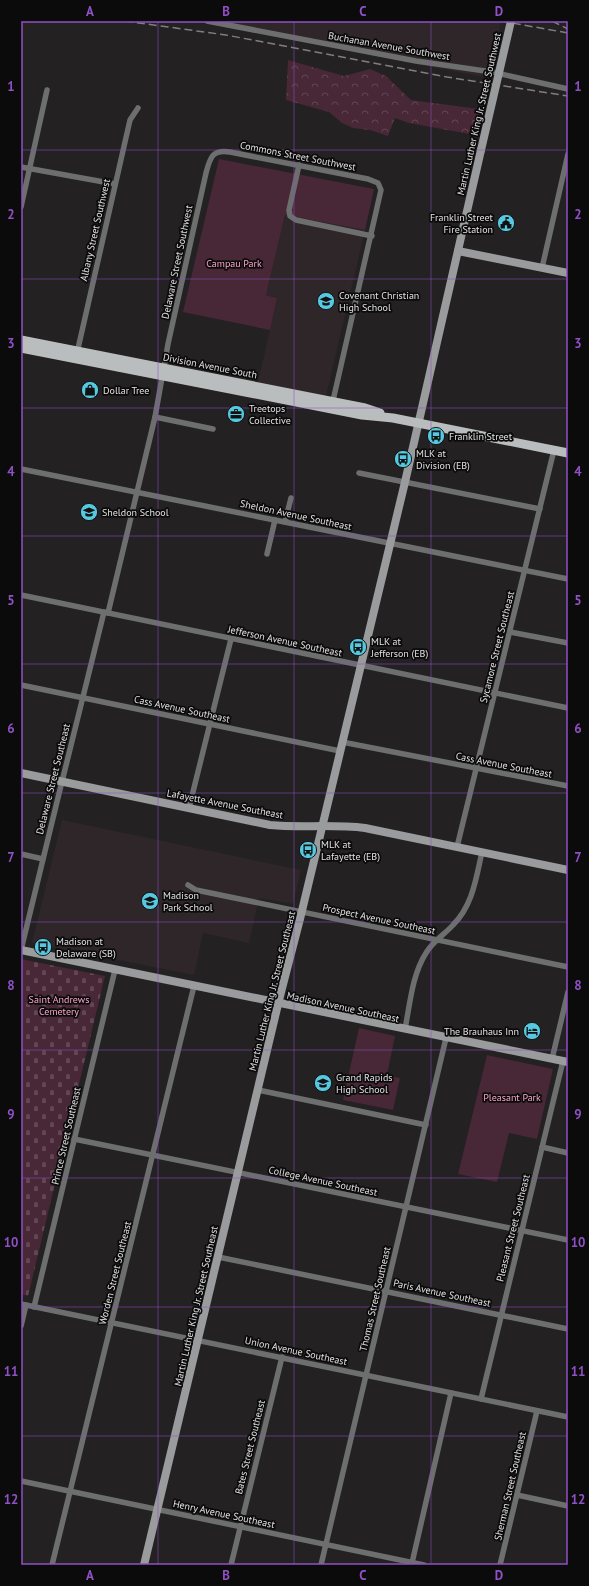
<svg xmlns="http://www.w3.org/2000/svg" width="589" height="1586" font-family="'PT Sans',sans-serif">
	<defs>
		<pattern id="forest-crowns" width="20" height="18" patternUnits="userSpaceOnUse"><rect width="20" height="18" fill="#482736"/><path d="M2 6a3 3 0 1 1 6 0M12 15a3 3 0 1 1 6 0" fill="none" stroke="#624653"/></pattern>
		<pattern id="cemetery-stones" width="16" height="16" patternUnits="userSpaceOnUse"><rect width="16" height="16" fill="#482736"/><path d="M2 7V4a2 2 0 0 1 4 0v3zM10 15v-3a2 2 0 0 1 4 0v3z" fill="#624653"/></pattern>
	</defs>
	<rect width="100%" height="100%" fill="#232122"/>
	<g fill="#2f262a">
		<path d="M193,21H501L489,78Z"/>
		<path d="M285,215L365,230L326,396L258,383L277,298L266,295Z"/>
		<path d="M62,820L301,870L293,904L259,898L249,943L203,933L194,975L32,943Z"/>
	</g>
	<path fill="url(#forest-crowns)" d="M288,60L344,76L370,69L386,76L411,100L479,109L475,135L409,123L395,118L388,136L370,130L353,128L342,123L329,112L286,100Z"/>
	<path fill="url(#cemetery-stones)" d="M21,959L105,976L28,1296L21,1294Z"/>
	<g fill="#482736">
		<path d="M219,159L374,189L365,230L285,215L266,295L277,298L270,330L183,312Z"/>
		<path d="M359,1028L395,1036L387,1075L400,1078L393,1110L343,1100Z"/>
		<path d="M487,1055L553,1069L537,1139L509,1133L497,1182L458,1174Z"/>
	</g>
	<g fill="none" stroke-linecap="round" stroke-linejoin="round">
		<g stroke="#6d6f6f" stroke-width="5.5">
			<path d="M207,21L416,61L492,72L568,89"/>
			<path d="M299,165L289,210L290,216L296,220L372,236"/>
			<path d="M21,167L115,184"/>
			<path d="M21,207L47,90"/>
			<path d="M542,268L568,154"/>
			<path d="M77,353L130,120L138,108"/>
			<path d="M155,417L213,429"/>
			<path d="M21,469L568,579"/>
			<path d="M359,473L540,509"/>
			<path d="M285,522L291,498"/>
			<path d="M267,554L275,520"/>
			<path d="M21,595L568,708"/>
			<path d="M108,613L155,417L168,344L206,173C210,158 212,149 230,152L368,179L378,183L381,190L332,405"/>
			<path d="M510,632L568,643"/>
			<path d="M21,685L340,751"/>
			<path d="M342,742L568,786"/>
			<path d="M189,808L231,639"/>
			<path d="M457,847L554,450"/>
			<path d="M21,854L43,859"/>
			<path d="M188,885L196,890L568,967"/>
			<path d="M21,950C48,837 76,725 104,612"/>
			<path d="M405,1029C410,1004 412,975 426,953C433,941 444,935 453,925C473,905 476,878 482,852"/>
			<path d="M552,1059L568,992"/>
			<path d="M258,1090L426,1125"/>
			<path d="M74,1139L568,1240"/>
			<path d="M542,1147L568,1153"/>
			<path d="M218,1257L568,1329"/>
			<path d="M21,1304L568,1417"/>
			<path d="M34,1307L115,970"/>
			<path d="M21,1326L26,1305"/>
			<path d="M481,1399L563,1061"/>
			<path d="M21,1481L424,1565"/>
			<path d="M517,1495L568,1506"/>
			<path d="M412,1563L451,1393"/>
			<path d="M52,1565L194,986"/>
			<path d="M231,1565L282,1357"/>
			<path d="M321,1565L446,1038"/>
			<path d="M500,1565L537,1411"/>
		</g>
		<g stroke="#999b9c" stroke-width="8">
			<path d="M458,251L568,273"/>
			<path d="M21,773L270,825C301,828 333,824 365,828L568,870"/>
			<path d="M21,950L568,1062"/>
			<path d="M144,1565L280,996L300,919L405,482L481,150"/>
		</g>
		<g stroke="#babdbe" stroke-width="9">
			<path d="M21,340L365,408L380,413"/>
			<path d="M21,348L362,415L393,418L568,453"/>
		</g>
		<g stroke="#807e7f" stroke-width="1.5" stroke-dasharray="8 4" stroke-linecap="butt">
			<path d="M125,21L226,35L447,77L568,96"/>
			<path d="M501,21L568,33"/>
			<path d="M552,21L568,29"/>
		</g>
		<path stroke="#999b9c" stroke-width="8" d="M481,150L511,21"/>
	</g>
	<path fill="none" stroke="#9050c6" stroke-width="1" stroke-opacity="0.55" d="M158,21V1565M294,21V1565M431,21V1565M21,150H568M21,279H568M21,408H568M21,536H568M21,664H568M21,793H568M21,922H568M21,1050H568M21,1178H568M21,1307H568M21,1436H568"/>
	<defs>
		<symbol id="civic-disc" viewBox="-11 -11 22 22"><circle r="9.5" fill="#56c9e1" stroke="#0c0b0b"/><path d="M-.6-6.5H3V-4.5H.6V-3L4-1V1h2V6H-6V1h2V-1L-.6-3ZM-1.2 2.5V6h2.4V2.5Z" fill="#111"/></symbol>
		<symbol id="school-disc" viewBox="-11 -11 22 22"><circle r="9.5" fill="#56c9e1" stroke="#0c0b0b"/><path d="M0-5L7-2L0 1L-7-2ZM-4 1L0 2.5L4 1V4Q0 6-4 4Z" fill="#111"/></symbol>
		<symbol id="shop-disc" viewBox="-11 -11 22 22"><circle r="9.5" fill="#56c9e1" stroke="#0c0b0b"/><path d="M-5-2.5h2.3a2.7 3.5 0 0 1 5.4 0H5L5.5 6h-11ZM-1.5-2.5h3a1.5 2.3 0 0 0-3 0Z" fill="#111"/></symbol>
		<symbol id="office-disc" viewBox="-11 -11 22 22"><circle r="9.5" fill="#56c9e1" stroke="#0c0b0b"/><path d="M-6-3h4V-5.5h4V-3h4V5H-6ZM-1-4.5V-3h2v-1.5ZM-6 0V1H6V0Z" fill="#111"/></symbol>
		<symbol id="bus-disc" viewBox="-11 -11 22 22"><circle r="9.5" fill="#56c9e1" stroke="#0c0b0b"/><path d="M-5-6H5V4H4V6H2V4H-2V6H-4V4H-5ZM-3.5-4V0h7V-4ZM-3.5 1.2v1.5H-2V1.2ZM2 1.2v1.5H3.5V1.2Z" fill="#111"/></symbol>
		<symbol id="hotel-disc" viewBox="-11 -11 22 22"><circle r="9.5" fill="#56c9e1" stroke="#0c0b0b"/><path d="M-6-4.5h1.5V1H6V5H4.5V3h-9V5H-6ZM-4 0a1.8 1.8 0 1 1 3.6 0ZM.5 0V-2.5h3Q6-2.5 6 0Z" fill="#111"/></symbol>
	</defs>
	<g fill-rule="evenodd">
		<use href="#civic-disc" x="496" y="213" width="20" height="20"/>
		<use href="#school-disc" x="316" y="291" width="20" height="20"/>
		<use href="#shop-disc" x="80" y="380" width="20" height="20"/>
		<use href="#office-disc" x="226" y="404" width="20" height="20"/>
		<use href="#bus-disc" x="426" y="426" width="20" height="20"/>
		<use href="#bus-disc" x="393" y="449" width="20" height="20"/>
		<use href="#school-disc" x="79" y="502" width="20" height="20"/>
		<use href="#bus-disc" x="348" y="637" width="20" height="20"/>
		<use href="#bus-disc" x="298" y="840" width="20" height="20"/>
		<use href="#school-disc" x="140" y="891" width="20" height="20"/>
		<use href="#bus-disc" x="33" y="937" width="20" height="20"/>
		<use href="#hotel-disc" x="522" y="1021" width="20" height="20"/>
		<use href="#school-disc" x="313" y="1073" width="20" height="20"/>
	</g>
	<g text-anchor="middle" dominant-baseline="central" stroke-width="3.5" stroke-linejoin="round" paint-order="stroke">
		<g font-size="10" fill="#e2e0e1" stroke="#0c0b0b">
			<text transform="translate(389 46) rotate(10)">Buchanan Avenue Southwest</text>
			<text transform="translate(479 114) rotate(-77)">Martin Luther King Jr. Street Southwest</text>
			<text transform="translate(298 156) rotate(11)">Commons Street Southwest</text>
			<text transform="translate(95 230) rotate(-77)">Albany Street Southwest</text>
			<text transform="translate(177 262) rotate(-78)">Delaware Street Southwest</text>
			<text transform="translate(210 366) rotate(11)">Division Avenue South</text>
			<text transform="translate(296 515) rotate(12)">Sheldon Avenue Southeast</text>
			<text transform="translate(285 641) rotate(12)">Jefferson Avenue Southeast</text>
			<text transform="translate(497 647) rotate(-76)">Sycamore Street Southeast</text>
			<text transform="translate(182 709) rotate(12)">Cass Avenue Southeast</text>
			<text transform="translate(504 765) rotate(11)">Cass Avenue Southeast</text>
			<text transform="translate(53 779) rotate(-76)">Delaware Street Southeast</text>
			<text transform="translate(225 804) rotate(11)">Lafayette Avenue Southeast</text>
			<text transform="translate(379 919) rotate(12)">Prospect Avenue Southeast</text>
			<text transform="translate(272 991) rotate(-76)">Martin Luther King Jr. Street Southeast</text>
			<text transform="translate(343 1007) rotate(12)">Madison Avenue Southeast</text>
			<text transform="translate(66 1136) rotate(-77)">Prince Street Southeast</text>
			<text transform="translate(323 1181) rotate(12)">College Avenue Southeast</text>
			<text transform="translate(513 1228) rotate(-76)">Pleasant Street Southeast</text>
			<text transform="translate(115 1273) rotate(-76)">Worden Street Southeast</text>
			<text transform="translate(442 1293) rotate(12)">Paris Avenue Southeast</text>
			<text transform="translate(375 1299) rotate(-77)">Thomas Street Southeast</text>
			<text transform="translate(196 1306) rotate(-77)">Martin Luther King Jr. Street Southeast</text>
			<text transform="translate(296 1351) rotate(12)">Union Avenue Southeast</text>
			<text transform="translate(250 1447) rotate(-76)">Bates Street Southeast</text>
			<text transform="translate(510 1486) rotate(-77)">Sherman Street Southeast</text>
			<text transform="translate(224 1514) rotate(12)">Henry Avenue Southeast</text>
		</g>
		<g font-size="10" fill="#e2e0e1" stroke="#0c0b0b" text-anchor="start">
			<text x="493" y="217" text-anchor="end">Franklin Street<tspan x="493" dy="12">Fire Station</tspan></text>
			<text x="339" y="295">Covenant Christian<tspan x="339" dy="12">High School</tspan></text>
			<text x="103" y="390">Dollar Tree</text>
			<text x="249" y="408">Treetops<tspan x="249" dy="12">Collective</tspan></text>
			<text x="449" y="436">Franklin Street</text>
			<text x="416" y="453">MLK at<tspan x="416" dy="12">Division (EB)</tspan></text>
			<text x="102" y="512">Sheldon School</text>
			<text x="371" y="641">MLK at<tspan x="371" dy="12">Jefferson (EB)</tspan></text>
			<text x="321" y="844">MLK at<tspan x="321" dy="12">Lafayette (EB)</tspan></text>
			<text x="163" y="895">Madison<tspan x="163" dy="12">Park School</tspan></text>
			<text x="56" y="941">Madison at<tspan x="56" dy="12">Delaware (SB)</tspan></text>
			<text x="519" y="1031" text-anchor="end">The Brauhaus Inn</text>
			<text x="336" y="1077">Grand Rapids<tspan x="336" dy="12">High School</tspan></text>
		</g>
		<g font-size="10" fill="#fba6cb" stroke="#0c0b0b">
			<text x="234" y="263">Campau Park</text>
			<text x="59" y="999">Saint Andrews<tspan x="59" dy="12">Cemetery</tspan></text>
			<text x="512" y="1097">Pleasant Park</text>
		</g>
	</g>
	<rect width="589" height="1586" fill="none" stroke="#0c0b0b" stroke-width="44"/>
	<rect x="22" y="22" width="545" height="1542" fill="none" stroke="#9050c6" stroke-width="1.5"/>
	<g font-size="13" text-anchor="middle" font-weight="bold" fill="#9050c6">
		<text x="90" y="16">A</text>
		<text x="226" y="16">B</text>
		<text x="363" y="16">C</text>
		<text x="499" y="16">D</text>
		<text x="11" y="91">1</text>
		<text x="578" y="91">1</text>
		<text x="11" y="219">2</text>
		<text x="578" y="219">2</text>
		<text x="11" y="348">3</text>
		<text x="578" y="348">3</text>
		<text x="11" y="476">4</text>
		<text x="578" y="476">4</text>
		<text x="11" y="605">5</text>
		<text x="578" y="605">5</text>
		<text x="11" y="733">6</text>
		<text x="578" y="733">6</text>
		<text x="11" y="862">7</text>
		<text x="578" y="862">7</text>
		<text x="11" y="990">8</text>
		<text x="578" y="990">8</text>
		<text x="11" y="1119">9</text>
		<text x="578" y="1119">9</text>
		<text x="11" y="1247">10</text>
		<text x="578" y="1247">10</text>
		<text x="11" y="1376">11</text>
		<text x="578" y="1376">11</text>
		<text x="11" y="1504">12</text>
		<text x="578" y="1504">12</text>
		<text x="90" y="1580">A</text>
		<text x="226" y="1580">B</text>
		<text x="363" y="1580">C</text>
		<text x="499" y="1580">D</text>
	</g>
</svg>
